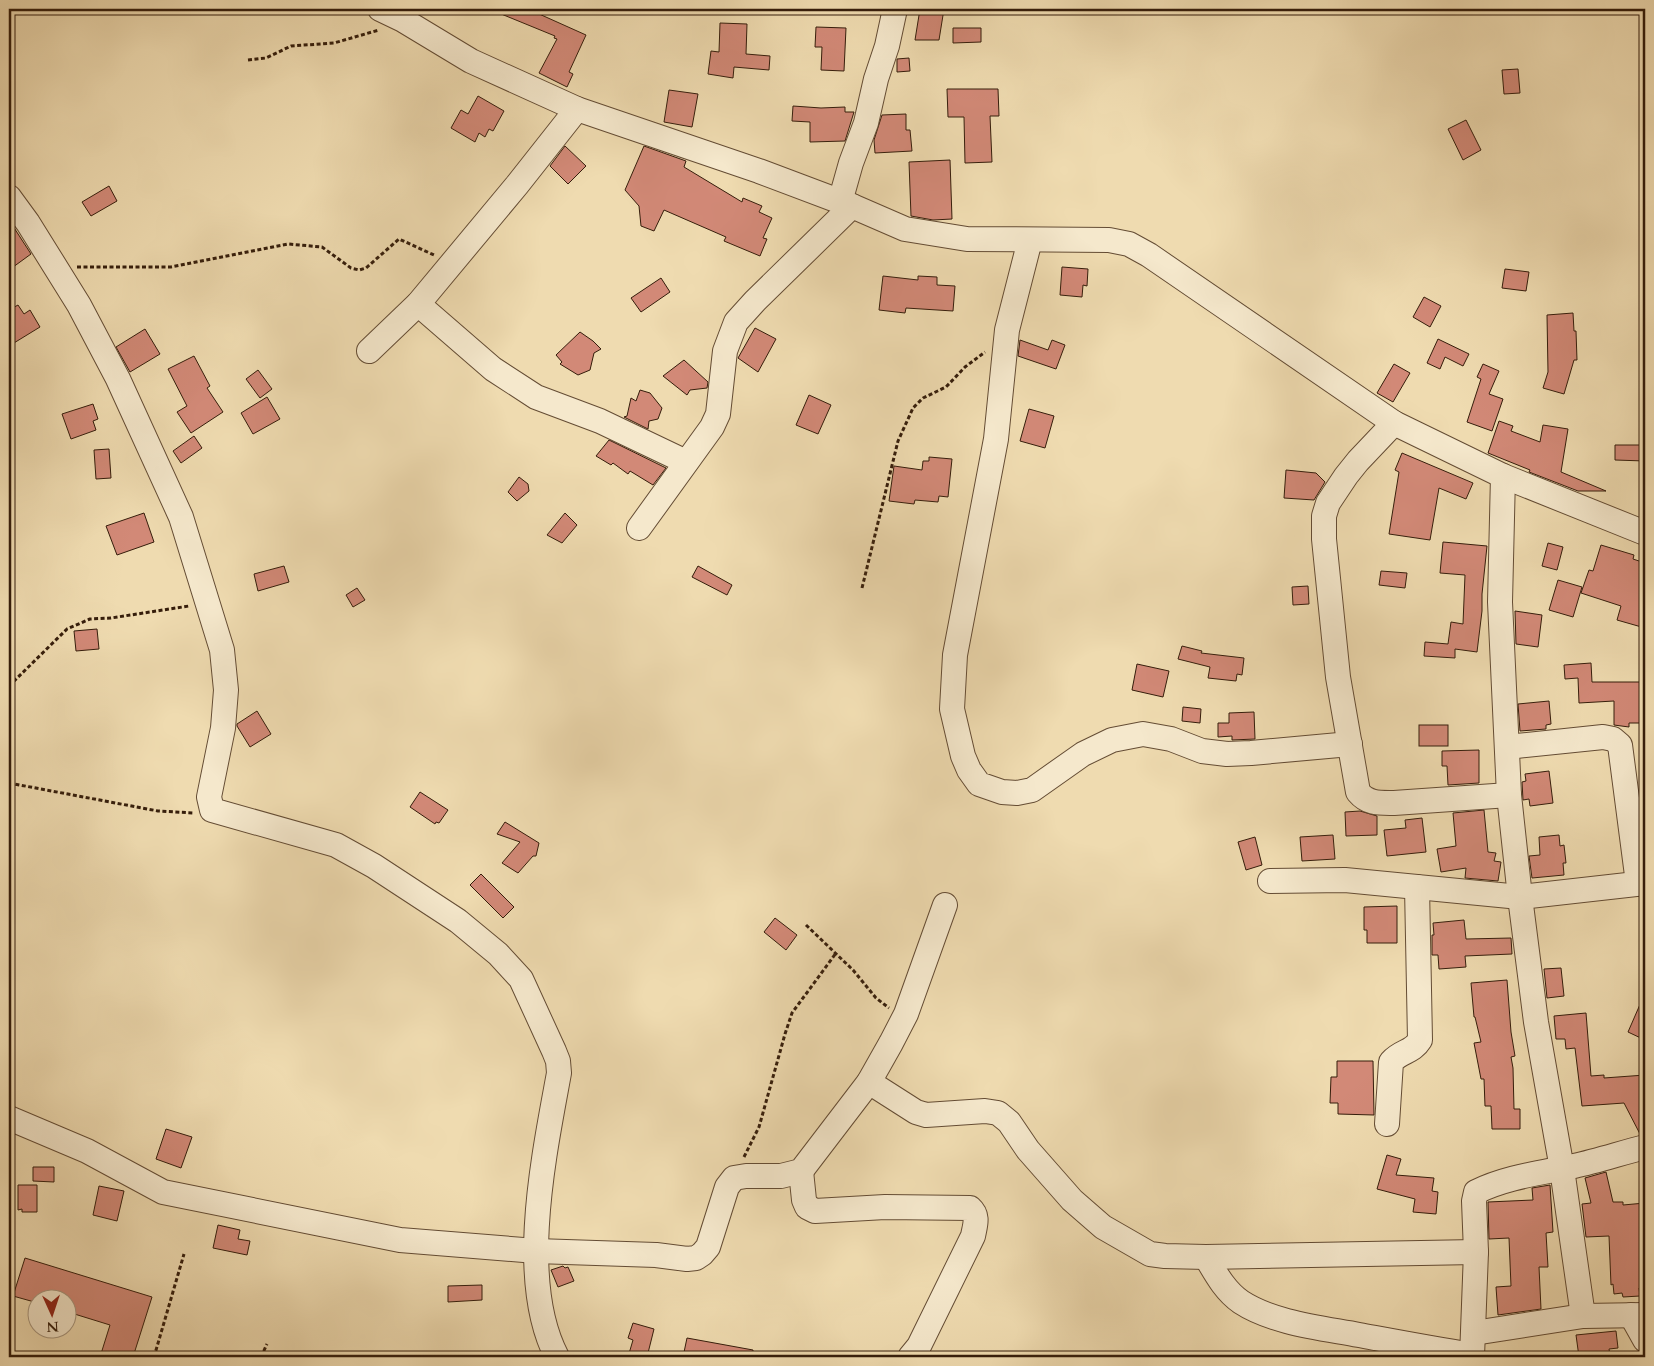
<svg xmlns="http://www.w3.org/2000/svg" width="1654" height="1366" font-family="Cardo,serif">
	<rect width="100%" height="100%" fill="#efdbb0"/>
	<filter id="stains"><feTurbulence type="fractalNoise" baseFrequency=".004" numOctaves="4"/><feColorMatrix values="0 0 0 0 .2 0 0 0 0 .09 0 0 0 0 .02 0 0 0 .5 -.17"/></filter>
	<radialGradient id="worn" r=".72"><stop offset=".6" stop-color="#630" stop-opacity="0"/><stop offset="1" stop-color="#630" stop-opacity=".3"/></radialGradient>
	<g fill="#d28977" stroke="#351d0b">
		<path d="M489,9H528L586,35L569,72L573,74L567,87L539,73L557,39L554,38L555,36Z"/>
		<path d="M920,9H944L939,40H915Z"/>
		<path d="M720,23L747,24L746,54L770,56L769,70L734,67L733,78L708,74L711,51L719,52Z"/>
		<path d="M816,27L846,28L844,71L821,70L822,47H815Z"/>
		<path d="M953,28H981V42L953,43Z"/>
		<path d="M909,58L910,71L897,72V59Z"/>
		<path d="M1518,69L1520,93L1504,94L1502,70Z"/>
		<path d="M947,89H998L999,116H990L992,162L965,163L964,117H948Z"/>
		<path d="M669,90L698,94L692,127L664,122Z"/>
		<path d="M478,96L504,111L493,131L489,129L485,137L479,133L475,142L451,128L461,110L468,114Z"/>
		<path d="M793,106L821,108L845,107V112H854L845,141L810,142V122L792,121Z"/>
		<path d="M906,114V130H910L912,151L875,153L874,140L882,115Z"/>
		<path d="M1466,120L1481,150L1463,160L1448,129Z"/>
		<path d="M565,146L586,166L568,184L550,166Z"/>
		<path d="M644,146L686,161L684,167L742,202L743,198L762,206L759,212L772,218L763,238L767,239L760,256L724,241L726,237L664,210L654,231L641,226L639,206L625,190Z"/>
		<path d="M950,160L952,219L933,220L911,216L909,162Z"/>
		<path d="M109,186L117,201L91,216L82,202Z"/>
		<path d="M9,220L31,254L9,270Z"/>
		<path d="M1062,267L1088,269L1087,286L1083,285L1082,297L1060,295Z"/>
		<path d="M1505,269L1529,272L1526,291L1502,288Z"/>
		<path d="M883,276L918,280V276L937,277V285L955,286L953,311L906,308L905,313L879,310Z"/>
		<path d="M661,278L670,292L641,312L631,298Z"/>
		<path d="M1424,297L1441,306L1430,327L1413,317Z"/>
		<path d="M18,305L24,314L30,310L40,327L9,346V310Z"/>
		<path d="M1573,313L1574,331H1576L1577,360H1574L1564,394L1543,388L1548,372L1547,315Z"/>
		<path d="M755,328L776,339L758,372L738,358Z"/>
		<path d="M145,329L160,354L130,372L116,347Z"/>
		<path d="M580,332L593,341L601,349L594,353L590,370L578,375L560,364L562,362L556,355Z"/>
		<path d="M1438,339L1469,354L1463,366L1445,357L1440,369L1427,363Z"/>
		<path d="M1020,340L1048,350L1052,340L1065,345L1056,369L1018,356Z"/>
		<path d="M194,356L210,386L207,388L223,412L191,433L177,412L187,406L168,369Z"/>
		<path d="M684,360L708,382L707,388L690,390L687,395L663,376Z"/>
		<path d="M1394,364L1410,373L1393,402L1377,393Z"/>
		<path d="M1483,364L1499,371L1489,394L1503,399L1492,431L1467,422L1481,379L1477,377Z"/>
		<path d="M258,370L272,389L260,398L246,379Z"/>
		<path d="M640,390L650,393L662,408L658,419L649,421L648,429L624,417L627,416L631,398L636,401Z"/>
		<path d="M809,395L831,405L818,434L796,425Z"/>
		<path d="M267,397L280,419L253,434L241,413Z"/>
		<path d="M93,404L98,419L93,421L96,430L71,439L62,414Z"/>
		<path d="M1029,409L1054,416L1045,448L1020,441Z"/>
		<path d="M1499,421L1513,426L1511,431L1540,442L1543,425L1568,429L1561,472L1606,491H1578L1529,472L1530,470L1488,453Z"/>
		<path d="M194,436L202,448L181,463L173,451Z"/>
		<path d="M609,440L666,468L653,485L630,471L628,474L613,463L611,465L596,456Z"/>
		<path d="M1615,445H1645V461L1615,460Z"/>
		<path d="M109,449L111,478L96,479L94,450Z"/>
		<path d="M1402,453L1473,483L1466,499L1439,488L1430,540L1389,534L1399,472L1395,470Z"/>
		<path d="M929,457L952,459L948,497L939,496L938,502L915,500L914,504L889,501L894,466L922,470L923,461H929Z"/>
		<path d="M1286,470L1316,473L1325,482L1314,500L1284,498Z"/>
		<path d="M519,477L528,484L529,491L517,501L508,492Z"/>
		<path d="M144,513L154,542L117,555L106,526Z"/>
		<path d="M565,513L577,525L562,543L547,535Z"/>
		<path d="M1443,542L1487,546L1482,594V611L1477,652L1455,649V658L1424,656L1425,642L1448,644L1451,622L1463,624L1465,575L1440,573Z"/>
		<path d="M1548,543L1563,547L1557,570L1542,566Z"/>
		<path d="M1601,545L1634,555L1633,559L1645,563V628L1617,620L1621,606L1581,593L1589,570L1593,571Z"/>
		<path d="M284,566L289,582L258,591L254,574Z"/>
		<path d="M698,566L732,585L727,595L692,577Z"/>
		<path d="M1381,571L1407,573L1405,588L1379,585Z"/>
		<path d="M1558,580L1582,587L1573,617L1549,610Z"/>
		<path d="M1308,586L1309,604L1293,605L1292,587Z"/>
		<path d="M357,588L365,600L353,607L346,595Z"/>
		<path d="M1515,611L1542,615L1538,647L1516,644Z"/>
		<path d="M97,629L99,649L76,651L74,631Z"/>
		<path d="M1182,646L1202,651L1201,653L1244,658L1242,675L1237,674L1236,681L1208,678L1210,667L1178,659Z"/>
		<path d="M1591,663L1592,682H1640V710H1644V723H1629V727L1614,725V701L1579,703L1578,678L1565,679L1564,665Z"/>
		<path d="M1137,664L1169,671L1163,697L1132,690Z"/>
		<path d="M1549,701L1551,724L1546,725V729L1520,731L1518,704Z"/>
		<path d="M1183,707L1201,709L1200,723L1182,721Z"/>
		<path d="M257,711L271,734L250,747L237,726V724Z"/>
		<path d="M1254,712L1255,739L1232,740V736L1218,737V723H1229V713Z"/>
		<rect x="1419" y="725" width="29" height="21"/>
		<path d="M1479,750V783L1448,785L1447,766H1442V751Z"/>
		<path d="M1549,771L1553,803L1530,806L1529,799L1523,800L1522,782L1526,781L1525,774Z"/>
		<path d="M420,792L448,810L439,823L436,822L435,824L410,807Z"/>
		<path d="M1484,810L1488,852L1496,853L1494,861L1501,862L1498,881L1465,878L1466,868L1441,872L1437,849L1456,846L1453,813Z"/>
		<path d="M1360,811L1377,816V835L1346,836L1345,812Z"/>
		<path d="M1422,818L1426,852L1387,856L1384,830L1406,828L1405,820Z"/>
		<path d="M505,822L539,843L536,856H533L518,873L502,863L520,842L497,834Z"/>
		<path d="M1333,835L1335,859L1302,861L1300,837Z"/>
		<path d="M1559,835L1560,846L1564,845L1566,863H1563L1564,875L1532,878L1529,856L1540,855L1539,837Z"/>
		<path d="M1255,837L1262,865L1246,870L1238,842Z"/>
		<path d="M481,874L514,907L503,918L470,885Z"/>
		<path d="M1397,906V943H1367V930H1364V907Z"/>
		<path d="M775,918L797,935L786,950L764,932Z"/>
		<path d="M1464,920L1466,939L1511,938L1512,954L1465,956L1466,967L1439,969L1438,955H1432V935H1434L1433,923Z"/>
		<path d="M1561,968L1564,996L1547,998L1544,969Z"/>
		<path d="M1507,980L1511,1032L1515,1056L1511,1057L1513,1068L1514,1109H1520V1129H1492L1491,1106H1485L1484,1079H1481L1474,1043L1481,1042L1475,1017H1474L1471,983Z"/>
		<path d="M1645,993V1040L1628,1032Z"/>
		<path d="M1586,1013L1591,1076L1604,1075V1078L1645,1075V1134H1640L1624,1103L1582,1106L1575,1048L1566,1049L1565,1039H1556L1554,1016Z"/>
		<path d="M1337,1061H1373L1374,1115L1338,1114V1103H1330L1331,1077H1337Z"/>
		<path d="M166,1129L192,1137L181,1168L156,1159Z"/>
		<path d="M1387,1155L1401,1159L1396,1175L1434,1178L1432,1191L1438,1192L1436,1214L1413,1212L1415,1199L1377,1189Z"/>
		<path d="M33,1167H54V1182L33,1181Z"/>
		<path d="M1606,1172L1613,1202H1623V1205L1645,1203V1288H1639L1640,1296L1623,1297L1622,1293L1614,1294L1613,1284L1611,1285L1609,1236L1586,1237L1582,1204L1591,1203L1585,1178Z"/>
		<path d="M18,1185H37V1212H22V1209L18,1210Z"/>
		<path d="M1550,1185L1553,1232L1546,1233L1548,1267H1539L1541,1309L1498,1315L1496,1287L1511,1286L1509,1238L1489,1239L1488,1202L1533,1200L1532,1188Z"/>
		<path d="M99,1186L124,1191L117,1221L93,1215Z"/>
		<path d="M218,1225L240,1230L238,1239L250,1241L247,1255L213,1248Z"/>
		<path d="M25,1258L152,1297L133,1357H100L110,1325L68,1312V1298H38V1303L13,1296Z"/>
		<path d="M563,1266L565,1268L568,1267L574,1281L558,1287L551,1270Z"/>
		<path d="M482,1285V1300L448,1302V1286Z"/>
		<path d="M633,1323L654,1329L647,1357H628L633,1340L628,1338Z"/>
		<path d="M1616,1331L1618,1348L1609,1349L1610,1355L1579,1357L1576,1335Z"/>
		<path d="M687,1338L753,1350V1357H683Z"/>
	</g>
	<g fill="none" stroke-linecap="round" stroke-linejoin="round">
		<defs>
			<g id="minor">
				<path d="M380,9L403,20L471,61L577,109L759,171L852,206L905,229L967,239L1109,240L1129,244L1149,255L1394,423L1503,476L1645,533"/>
				<path d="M9,197L28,223L79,305L118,379L181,517L222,650L226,690L223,728L209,797L212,810L336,845L374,866L458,921L498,954L521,979L554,1051L558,1061L559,1073C544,1155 517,1281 557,1357"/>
				<path d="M840,202L851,163L866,123L876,79L887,46L895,9"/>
				<path d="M1030,240L1007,330L996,439L955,655L952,709L963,756L969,770L979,784L1002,792L1017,793L1032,790L1083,754L1112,740L1143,734L1171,739L1202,751L1227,754L1251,753L1350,744"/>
				<path d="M418,304L493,369L536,397L600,421L686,462"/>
				<path d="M369,351L418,304L517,185L577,109"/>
				<path d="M1394,423L1358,461L1346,476L1328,503L1324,516V539L1338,677L1358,792C1368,804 1379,803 1394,803L1509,795"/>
				<path d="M1503,476L1500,602L1509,795L1520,897L1536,1022L1562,1169L1583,1316"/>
				<path d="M639,528L712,427L718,414L725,351L736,322L755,301L852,206"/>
				<path d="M1507,747L1603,737L1613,739L1620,745L1638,883"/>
				<path d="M1270,881L1345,880L1520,897L1645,883"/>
				<path d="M869,1082L916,1112L926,1115L985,1111L998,1113L1009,1122L1028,1150L1072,1200L1103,1227L1150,1254L1165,1256L1206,1257L1476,1252"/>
				<path d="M9,1118L87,1151L163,1192L400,1240L536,1251L656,1255L687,1259L696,1258L702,1254L708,1247L727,1187L734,1178L746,1176H781L801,1171L869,1082L891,1043L906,1014L945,905"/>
				<path d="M1387,1124L1391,1062C1402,1050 1412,1053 1420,1040L1417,887"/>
				<path d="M801,1171L804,1200L807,1207L815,1211L885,1207L970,1208C979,1216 975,1225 973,1236L919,1346L910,1357"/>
				<path d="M1206,1257C1216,1274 1225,1291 1241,1302C1273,1323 1322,1328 1359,1335C1397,1342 1434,1349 1472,1355"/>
				<path d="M1631,1315L1645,1340"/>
				<path d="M1474,1333L1583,1316L1645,1315"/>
				<path d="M1472,1357L1476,1252L1474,1201L1476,1192C1506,1177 1541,1173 1574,1166C1598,1161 1621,1153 1645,1147"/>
			</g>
		</defs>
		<use href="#minor" stroke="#644c34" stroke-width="26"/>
		<g stroke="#351d0b" stroke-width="3" stroke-dasharray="4 2.5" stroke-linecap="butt">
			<path d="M248,60L266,58L291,46L334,43L379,30"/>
			<path d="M77,267H171L288,244L322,247L351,268L359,270L366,268L399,239L434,255"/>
			<path d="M862,588L898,441L913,408L923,398L946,387L965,367L985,352"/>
			<path d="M9,686L67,629L90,619L111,618L189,606"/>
			<path d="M9,783L158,811L194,813"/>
			<path d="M806,925L853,970L876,998L889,1008"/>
			<path d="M744,1157L759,1127L785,1034L792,1013L836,953"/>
			<path d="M154,1357L184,1254"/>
			<path d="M261,1357L267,1344"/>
		</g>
		<use href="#minor" stroke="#f5e8cc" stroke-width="24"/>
	</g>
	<rect width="1654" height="1366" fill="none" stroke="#efdbb0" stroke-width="30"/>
	<rect x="10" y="10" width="1634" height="1346" fill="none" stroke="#351d0b" stroke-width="2.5"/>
	<rect x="15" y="15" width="1624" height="1336" fill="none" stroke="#351d0b"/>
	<g transform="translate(52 1314) rotate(177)"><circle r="24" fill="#f5e8cc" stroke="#a8977f"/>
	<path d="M0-4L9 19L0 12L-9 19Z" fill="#8f2418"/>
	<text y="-8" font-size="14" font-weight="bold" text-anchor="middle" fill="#351d0b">N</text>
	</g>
	<rect width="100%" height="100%" filter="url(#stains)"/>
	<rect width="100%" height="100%" fill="url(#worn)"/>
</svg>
